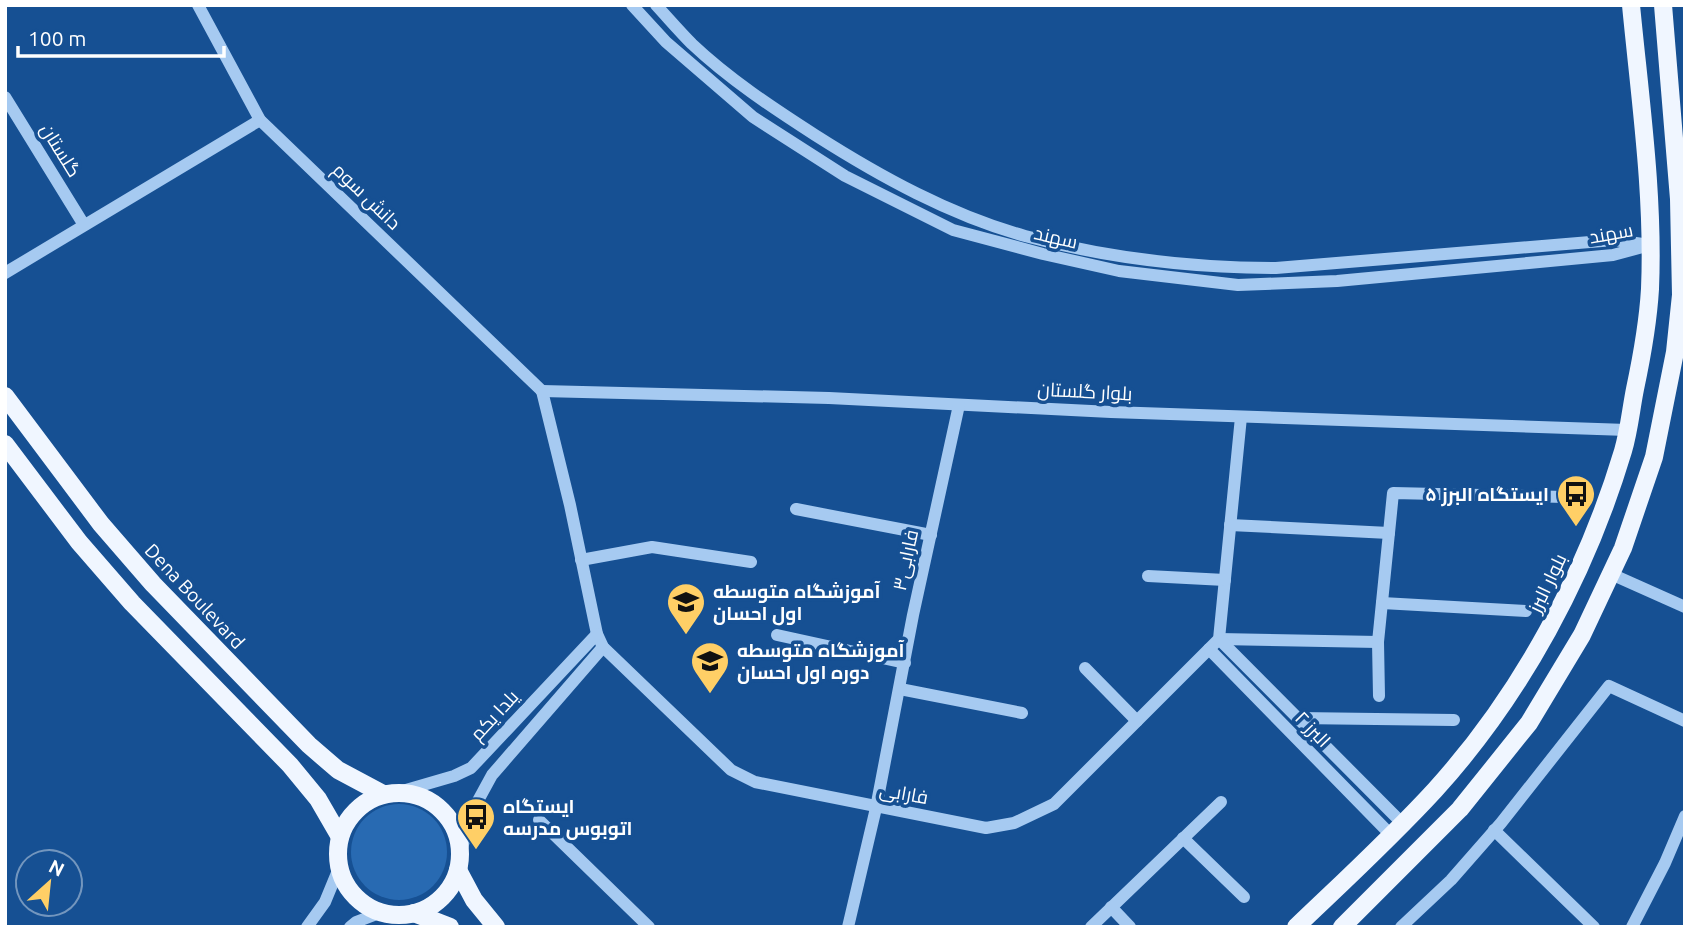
<svg xmlns="http://www.w3.org/2000/svg" width="1690" height="932" font-family="Ubuntu,Cairo,sans-serif">
	<rect width="100%" height="100%" fill="#165093"/>
	<circle fill="#286ab2" cx="399" cy="852" r="48"/>
	<g fill="none" stroke-linecap="round" stroke-linejoin="round">
		<g stroke="#a6caf1" stroke-width="12">
			<path d="M198,5L260,120L542,391"/>
			<path d="M632,5L666,42L753,117L845,176L953,230L1043,254L1119,271L1238,285L1337,281L1613,255L1650,245"/>
			<path d="M656,5C668,18 680,32 692,44C729,79 773,108 815,135C881,177 950,215 1025,236C1107,258 1191,268 1276,268L1614,240L1643,244"/>
			<path d="M5,97L84,225"/>
			<path d="M5,273L260,120"/>
			<path d="M542,391L570,505L597,634L603,647L731,770L755,782L986,828L1014,823L1054,804L1219,639L1241,417"/>
			<path d="M542,391L829,398L1111,412L1627,430"/>
			<path d="M796,509L931,535"/>
			<path d="M1230,525L1389,533"/>
			<path d="M581,560L652,547L751,562"/>
			<path d="M1611,574L1685,607"/>
			<path d="M1148,576L1225,580"/>
			<path d="M1382,603L1526,611"/>
			<path d="M777,635L905,663"/>
			<path d="M1219,639L1378,642L1393,493L1565,497"/>
			<path d="M1219,639L1402,823"/>
			<path d="M1378,642L1379,696"/>
			<path d="M1209,649L1391,835"/>
			<path d="M1085,668L1137,721"/>
			<path d="M900,689L1022,713"/>
			<path d="M1298,718L1454,720"/>
			<path d="M399,792L454,776L471,768L597,634"/>
			<path d="M539,820L649,927"/>
			<path d="M1494,830L1594,927"/>
			<path d="M1183,838L1244,897"/>
			<path d="M460,854L474,808L492,775L603,647"/>
			<path d="M1111,907L1130,927"/>
			<path d="M307,927L325,902L339,868"/>
			<path d="M350,927L356,922L382,912"/>
			<path d="M848,927L876,808L913,615L959,405"/>
			<path d="M1091,927L1221,802"/>
			<path d="M1401,927L1451,880L1501,823L1609,686L1685,721"/>
			<path d="M1632,927L1665,863L1685,816"/>
		</g>
		<g stroke="#f0f6ff" stroke-width="18">
			<path d="M5,396L101,524L153,584L309,745L338,770L383,794"/>
			<path d="M5,444L79,542L132,603L290,765L318,799L340,837"/>
			<circle cx="399" cy="854" r="61"/>
			<path d="M458,870L474,900L496,927"/>
			<path d="M414,913L450,927"/>
			<path d="M1296,927C1343,882 1391,838 1435,790C1522,694 1586,574 1623,451C1629,431 1631,409 1635,389C1642,356 1648,323 1650,289C1654,195 1640,99 1631,5"/>
			<path d="M1342,927L1460,809L1529,723L1582,635L1623,548L1654,457L1675,352L1681,295L1679,199L1663,5"/>
		</g>
	</g>
	<defs>
		<symbol id="bus-pin" viewBox="-11 -11 22 30"><path d="M0 17L-7.5 6A9.5 9.5 0 1 1 7.5 6Z" fill="#ffcf66" stroke="#165093"/><path d="M-5-6H5V4H4V6H2V4H-2V6H-4V4H-5ZM-3.5-4V0h7V-4ZM-3.5 1.2v1.5H-2V1.2ZM2 1.2v1.5H3.5V1.2Z" fill="#111"/></symbol>
		<symbol id="school-pin" viewBox="-11 -11 22 30"><path d="M0 17L-7.5 6A9.5 9.5 0 1 1 7.5 6Z" fill="#ffcf66" stroke="#165093"/><path d="M0-5L7-2L0 1L-7-2ZM-4 1L0 2.5L4 1V4Q0 6-4 4Z" fill="#111"/></symbol>
	</defs>
	<g fill-rule="evenodd">
		<use href="#bus-pin" x="1554" y="472" width="44" height="60"/>
		<use href="#school-pin" x="664" y="580" width="44" height="60"/>
		<use href="#school-pin" x="688" y="639" width="44" height="60"/>
		<use href="#bus-pin" x="454" y="795" width="44" height="60"/>
	</g>
	<g text-anchor="middle" dominant-baseline="central" stroke-width="7" stroke-linejoin="round" paint-order="stroke">
		<g font-size="19" fill="#fff" stroke="#165093">
			<text transform="translate(61 150) rotate(58)">گلستان</text>
			<text transform="translate(367 196) rotate(44)">دانش سوم</text>
			<text transform="translate(1611 233) rotate(-10)">سهند</text>
			<text transform="translate(1056 237) rotate(13)">سهند</text>
			<text transform="translate(1085 391) rotate(3)">بلوار گلستان</text>
			<text transform="translate(905 560) rotate(-78)">فارابی۳</text>
			<text transform="translate(1547 583) rotate(-64)">بلوار البرز</text>
			<text transform="translate(195 596) rotate(47)">Dena Boulevard</text>
			<text transform="translate(494 715) rotate(-47)">یلدا یکم</text>
			<text transform="translate(1313 729) rotate(46)">البرز ۲</text>
			<text transform="translate(904 793) rotate(10)">فارابی</text>
		</g>
		<g font-size="19" font-weight="bold" fill="#fff" stroke="#165093" text-anchor="start">
			<text x="1549" y="494" text-anchor="end">ایستگاه البرز ۵</text>
			<text x="713" y="591">آموزشگاه متوسطه<tspan x="713" dy="22">اول احسان</tspan></text>
			<text x="737" y="650">آموزشگاه متوسطه<tspan x="737" dy="22">دوره اول احسان</tspan></text>
			<text x="503" y="806">ایستگاه<tspan x="503" dy="22">اتوبوس مدرسه</tspan></text>
		</g>
	</g>
	<rect width="1690" height="932" fill="none" stroke="#ffffff" stroke-width="14"/>
	<g transform="translate(49 883) rotate(27)"><circle r="33" fill="#165093" stroke="#7396be" stroke-width="2"/>
	<path d="M0-5L12 26L0 18L-12 26Z" fill="#ffcf66"/>
	<text y="-10" font-size="19" font-weight="bold" text-anchor="middle" fill="#ffffff">N</text>
	</g>
	<path d="M18 46v10h206v-10" fill="none" stroke="#ffffff" stroke-width="3.5"/>
	<text x="28" y="46" font-size="21" fill="#ffffff" stroke="#165093" stroke-width="5" paint-order="stroke">100 m</text>
</svg>
